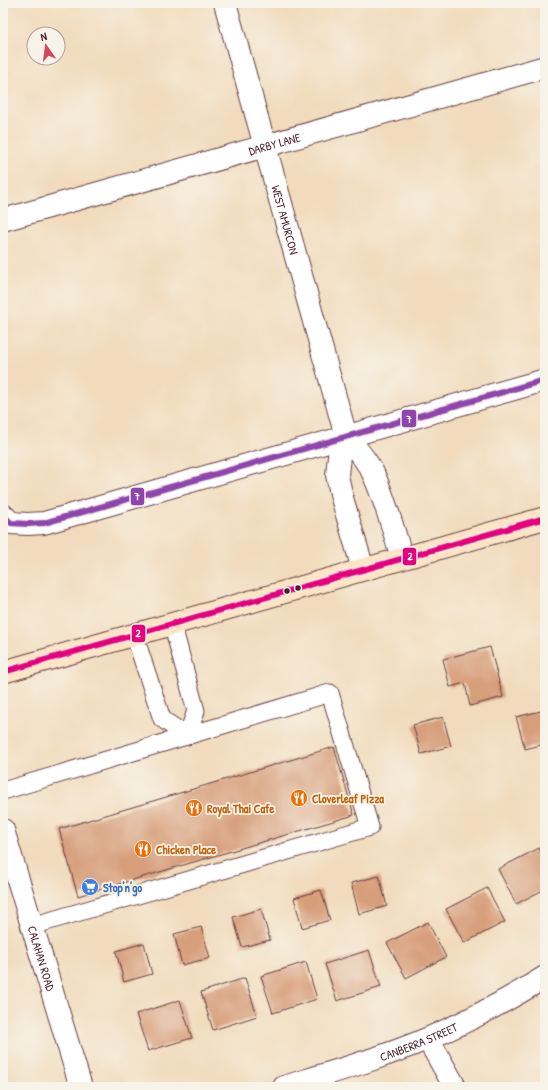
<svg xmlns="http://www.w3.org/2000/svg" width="548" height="1090" font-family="'Patrick Hand',sans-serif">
	<rect width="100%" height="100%" fill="#f7f3e8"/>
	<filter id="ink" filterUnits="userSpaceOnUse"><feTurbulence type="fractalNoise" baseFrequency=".025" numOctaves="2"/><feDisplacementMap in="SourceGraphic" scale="8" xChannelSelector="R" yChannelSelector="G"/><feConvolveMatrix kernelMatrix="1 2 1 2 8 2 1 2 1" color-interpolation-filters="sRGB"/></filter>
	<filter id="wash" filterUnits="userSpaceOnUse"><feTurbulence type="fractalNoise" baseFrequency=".012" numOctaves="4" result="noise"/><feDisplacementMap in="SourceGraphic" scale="16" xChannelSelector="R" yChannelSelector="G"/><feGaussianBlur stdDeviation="0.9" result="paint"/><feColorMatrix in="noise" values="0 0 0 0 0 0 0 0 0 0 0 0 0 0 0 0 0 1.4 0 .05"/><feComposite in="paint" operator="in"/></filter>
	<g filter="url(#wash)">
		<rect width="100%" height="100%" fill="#f1dbbc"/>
		<g id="blocks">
			<g fill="#d79e7a">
				<path d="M490,647L503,697L470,706L465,683L450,687L443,659Z"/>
				<path d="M545,710V744L525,749L516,717Z"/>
				<path d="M443,717L451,746L421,754L413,725Z"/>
				<path d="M334,747L354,815L78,896L59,829Z"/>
				<path d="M539,848L545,859V889L516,904L498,869Z"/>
				<path d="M379,876L387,906L359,914L351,883Z"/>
				<path d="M487,888L505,922L464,943L446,909Z"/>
				<path d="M321,890L330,920L302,928L294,898Z"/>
				<path d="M261,909L270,940L242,947L233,917Z"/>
				<path d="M428,922L446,957L406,978L387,943Z"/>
				<path d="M201,927L210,958L182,965L174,934Z"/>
				<path d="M144,943L152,974L124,982L116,951Z"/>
				<path d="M369,950L381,987L337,1001L325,964Z"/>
				<path d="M306,962L317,999L273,1013L261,976Z"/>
				<path d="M245,978L257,1016L213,1030L201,992Z"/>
				<path d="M180,1000L192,1038L148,1051L136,1014Z"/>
			</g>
		</g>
	</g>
	<g filter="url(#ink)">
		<use href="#blocks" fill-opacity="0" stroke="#633b41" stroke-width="1"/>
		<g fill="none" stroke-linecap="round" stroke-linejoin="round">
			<defs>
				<g id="service">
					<path d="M134,634L162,719L187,736L196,711L172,623"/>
					<path d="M3,791L330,693L370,827L32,926"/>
				</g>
				<g id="minor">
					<path id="s1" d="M225,3L346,436"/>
					<path id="s2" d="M3,220L545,67"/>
					<path d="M3,515L11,523L28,524L44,523L545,380"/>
					<path d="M363,569L342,498L337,475L339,456L346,436C355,447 365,458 372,471C385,498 393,529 402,558"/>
					<path id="s3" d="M3,830L81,1087"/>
					<path d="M428,1039L455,1087"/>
					<path id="s4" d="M284,1087C333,1072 382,1058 429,1038C469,1021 508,1000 545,977"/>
				</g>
				<path id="secondary" d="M3,672L545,518"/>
			</defs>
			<use href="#service" stroke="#633b41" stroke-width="19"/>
			<use href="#minor" stroke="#633b41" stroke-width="24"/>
			<use href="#secondary" stroke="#633b41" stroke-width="24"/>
			<use href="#service" stroke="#fff" stroke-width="17"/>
			<use href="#minor" stroke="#fff" stroke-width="22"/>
			<use href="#secondary" stroke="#fce5c4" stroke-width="22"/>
			<defs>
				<path id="bus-1" d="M3,672L545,518"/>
				<path id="bus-2" d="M3,515L11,523L28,524L44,523L545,380"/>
			</defs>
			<use href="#bus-1" stroke="#f7f3e8" stroke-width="9"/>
			<use href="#bus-2" stroke="#f7f3e8" stroke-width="9"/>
			<use href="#bus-1" stroke="#e5007d" stroke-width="6"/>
			<use href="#bus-2" stroke="#8e44ad" stroke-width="6"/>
		</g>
	</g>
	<defs>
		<symbol id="restaurant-disc" viewBox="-11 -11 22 22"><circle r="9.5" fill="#e8710a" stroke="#f7f3e8"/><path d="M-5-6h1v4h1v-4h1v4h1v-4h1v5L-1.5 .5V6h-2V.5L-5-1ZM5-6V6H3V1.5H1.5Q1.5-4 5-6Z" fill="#fff"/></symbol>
		<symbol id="supermarket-disc" viewBox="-11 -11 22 22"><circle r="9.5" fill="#3f7fe0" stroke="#f7f3e8"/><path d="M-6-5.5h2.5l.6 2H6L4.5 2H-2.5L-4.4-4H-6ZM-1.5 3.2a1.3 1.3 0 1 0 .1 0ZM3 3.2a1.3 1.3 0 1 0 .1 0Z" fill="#fff"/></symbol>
	</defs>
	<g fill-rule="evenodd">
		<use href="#restaurant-disc" x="289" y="788" width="20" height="20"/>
		<use href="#restaurant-disc" x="184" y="798" width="20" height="20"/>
		<use href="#restaurant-disc" x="133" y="839" width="20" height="20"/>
		<use href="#supermarket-disc" x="80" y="877" width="20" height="20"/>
	</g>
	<g fill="#4a1f2b" stroke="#f7f3e8" stroke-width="1.5">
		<circle cx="298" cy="588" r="3.5"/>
		<circle cx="287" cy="591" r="3.5"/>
	</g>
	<g text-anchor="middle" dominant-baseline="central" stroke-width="3.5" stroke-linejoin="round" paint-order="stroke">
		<g font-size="12" fill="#4a1f2b" stroke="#f7f3e8">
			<text stroke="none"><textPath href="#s2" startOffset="282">DARBY LANE</textPath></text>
			<text stroke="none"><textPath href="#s1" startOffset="225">WEST AMURCON</textPath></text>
			<text stroke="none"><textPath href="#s3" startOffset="134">CALAHAN ROAD</textPath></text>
			<text stroke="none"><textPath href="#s4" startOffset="142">CANBERRA STREET</textPath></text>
		</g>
		<g font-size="12" font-weight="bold" fill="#c56008" stroke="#f7f3e8" text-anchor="start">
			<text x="312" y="798">Cloverleaf Pizza</text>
			<text x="207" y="808">Royal Thai Cafe</text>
			<text x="156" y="849">Chicken Place</text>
		</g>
		<g font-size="12" font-weight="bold" fill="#366cbe" stroke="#f7f3e8" text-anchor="start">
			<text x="103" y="887">Stop'n'go</text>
		</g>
	</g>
	<g stroke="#f7f3e8" stroke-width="1.5">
		<rect x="401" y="409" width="16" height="19" rx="4" fill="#8e44ad"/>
		<rect x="130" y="487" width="15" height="19" rx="4" fill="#8e44ad"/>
		<rect x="402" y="547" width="15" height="19" rx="4" fill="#e5007d"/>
		<rect x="131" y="624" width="15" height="19" rx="4" fill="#e5007d"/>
	</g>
	<g font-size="11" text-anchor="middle" font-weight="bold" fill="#fff">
		<text x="409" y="423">7</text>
		<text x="137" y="500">7</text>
		<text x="410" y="560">2</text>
		<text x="138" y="637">2</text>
	</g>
	<rect width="548" height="1090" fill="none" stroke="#f7f3e8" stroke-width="16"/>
	<g transform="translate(46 46) rotate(346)"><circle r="19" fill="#f7f3e8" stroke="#b29e9c"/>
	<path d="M0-3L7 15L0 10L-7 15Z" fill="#d1495b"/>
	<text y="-6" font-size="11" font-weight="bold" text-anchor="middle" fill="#4a1f2b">N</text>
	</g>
</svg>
